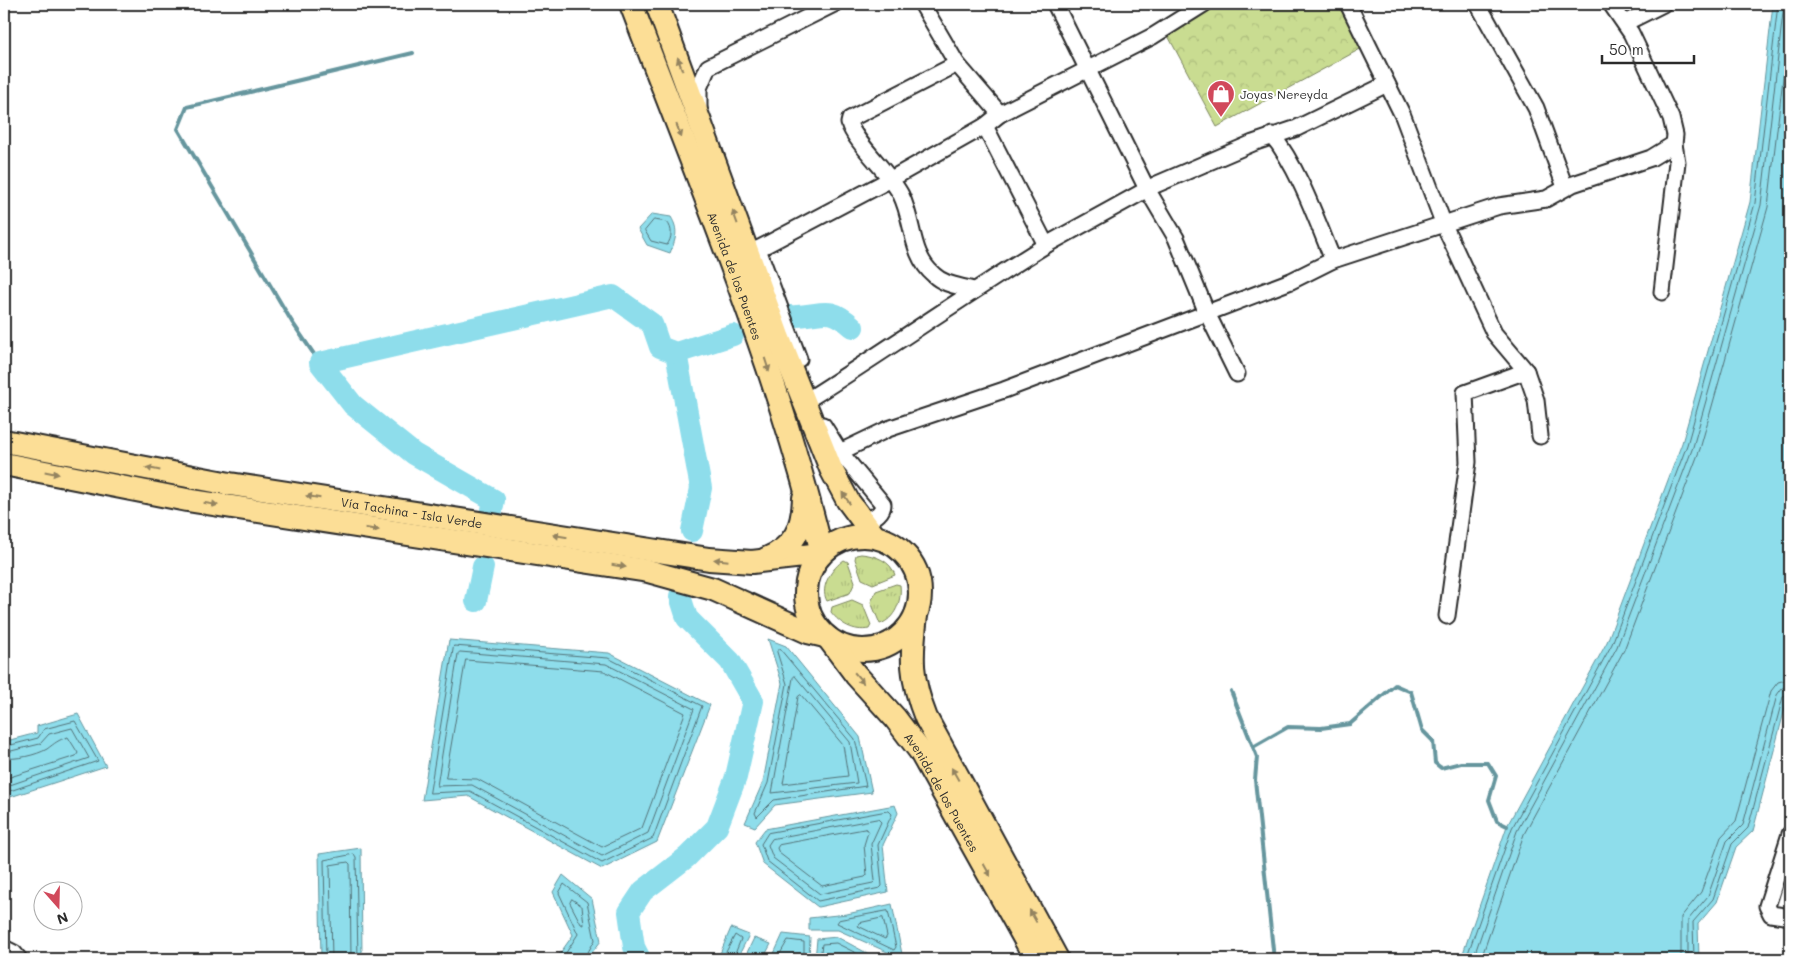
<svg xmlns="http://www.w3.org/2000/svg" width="1794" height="963" font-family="Mali,sans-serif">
	<defs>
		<pattern id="grass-tufts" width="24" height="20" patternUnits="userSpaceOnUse" patternTransform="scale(1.25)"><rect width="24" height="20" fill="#c9dc91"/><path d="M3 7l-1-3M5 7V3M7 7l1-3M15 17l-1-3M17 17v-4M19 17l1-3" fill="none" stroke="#adbd7d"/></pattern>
		<pattern id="park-crowns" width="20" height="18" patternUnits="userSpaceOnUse" patternTransform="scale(1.25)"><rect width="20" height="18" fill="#c9dc91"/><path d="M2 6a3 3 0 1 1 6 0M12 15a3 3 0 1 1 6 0" fill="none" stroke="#adbd7d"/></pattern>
	</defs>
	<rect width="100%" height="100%" fill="#fff"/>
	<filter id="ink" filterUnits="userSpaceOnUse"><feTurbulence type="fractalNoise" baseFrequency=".02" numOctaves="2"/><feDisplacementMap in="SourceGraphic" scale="10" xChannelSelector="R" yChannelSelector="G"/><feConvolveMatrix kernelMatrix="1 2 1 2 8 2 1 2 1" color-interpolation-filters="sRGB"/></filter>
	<g filter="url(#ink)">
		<g fill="url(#grass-tufts)" stroke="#7a845e">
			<path d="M861,554C875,555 891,561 895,575L873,584L862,579L855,559L856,555Z"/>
			<path d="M844,560L848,562L855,582L850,593L827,601C819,587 832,568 844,560Z"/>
			<path d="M896,584L900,585C902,601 895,619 880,624L871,602L876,591Z"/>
			<path d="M852,600L863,605L871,625L869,629C854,632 840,624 831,612L832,607Z"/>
		</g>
		<path fill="url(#park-crowns)" stroke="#7a845e" d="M1222,4H1340L1364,47L1217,127L1167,34Z"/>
		<g fill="#8eddeb" stroke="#66969e">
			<path d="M1773,4H1790V689L1753,831L1736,847L1717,902L1698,924L1699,959H1461L1507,826L1607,642L1682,443L1750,202Z"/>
			<path d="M652,214L671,217C679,230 676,239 670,253L647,245L638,229Z"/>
			<path d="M768,639L786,646L860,737L872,792L775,805L755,827L745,823L763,782L782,683Z"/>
			<path d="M449,640L609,653L710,705L657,842L602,869L468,796L422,800Z"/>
			<path d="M78,714L106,766L4,799V732L10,740L37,733V726Z"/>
			<path d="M895,805L898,813L883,845L888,892L818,907L763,864L755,842L765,829Z"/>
			<path d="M361,848L362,959H321L319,854Z"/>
			<path d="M563,875L592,899L601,941L587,959H556L573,935L553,892Z"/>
			<path d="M892,904L903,959L838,930H809V918L847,914Z"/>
			<path d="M731,928L749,935L737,959L719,956Z"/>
			<path d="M783,934L810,937L809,959L772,958Z"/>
			<path d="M837,937L878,959H815L817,939Z"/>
			<path d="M754,938L771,944L763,959H744Z"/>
		</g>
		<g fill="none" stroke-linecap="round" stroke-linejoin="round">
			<g stroke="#537278" stroke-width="1">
				<path d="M654,220L667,222C673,229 672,238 667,245L651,241L645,231Z"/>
				<path d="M454,646L608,658L702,706L653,838L602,863L470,791L430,793Z"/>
				<path d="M780,649L855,739L866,786L774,800L757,817L755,813L768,783L787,684L777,652Z"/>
				<path d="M460,652L606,664L694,709L648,833L602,856L472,785L437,786L458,654Z"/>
				<path d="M466,660L604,671L685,713L642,828L602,847L477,779L446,778Z"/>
				<path d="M795,676L850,742L857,783L772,793L793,678Z"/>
				<path d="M801,695L843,745L848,776L783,784L798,697Z"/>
				<path d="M4,740L11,745L38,738L44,729L75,721L98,761L4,793"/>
				<path d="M4,750L11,751L40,744L49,734L72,728L89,758L4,787"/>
				<path d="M4,758C15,760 37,755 47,749C55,743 58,740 68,737L78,753L76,756L4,779"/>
				<path d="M889,811L892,814L878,845L882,886L880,888L818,901L767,861L761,844L768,833Z"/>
				<path d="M878,819L881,822L871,844L875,881L873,883L820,894L773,858L768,845L772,839Z"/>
				<path d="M866,829L868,832L864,845L867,875L865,877L822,886L779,853L777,848L779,845Z"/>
				<path d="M572,899L582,906L584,925L581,924L570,903Z"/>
				<path d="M888,911L896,947L894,950L837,923L839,920Z"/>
				<path d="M883,918L887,936L885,939L858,926L860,923Z"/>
				<path d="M326,959L324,860L354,854L356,857L358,959"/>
				<path d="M332,959L330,865L348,862L350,864L351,959"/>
				<path d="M562,959L578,934L559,893L564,884L587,902L595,940L584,959"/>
				<path d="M728,959L726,952L735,935L741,939L733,959"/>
				<path d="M777,959L788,940L804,942V959"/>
				<path d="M820,959L822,944L836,943L868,959"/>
				<path d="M1466,959L1512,828L1612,644L1687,445L1755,203L1778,4"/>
				<path d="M1473,959L1517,831L1617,647L1693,447L1761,205L1784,4"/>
				<path d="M1481,959L1524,834L1624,650L1700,449L1768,207L1790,18"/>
				<path d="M1681,959V917L1701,892L1721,837L1736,821L1771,691L1778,682L1790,679"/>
				<path d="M1688,959V920L1708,896L1727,841L1743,825L1777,695L1782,688L1790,687"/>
				<path d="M1694,959L1693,922L1713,899L1732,844L1748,828L1783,697L1790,693"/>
			</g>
			<g stroke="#66969e" stroke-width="4">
				<path d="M320,363L292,322L178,129L187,107L413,53"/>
				<path d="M1231,691L1257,757L1255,780L1274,959"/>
				<path d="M1253,747L1288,727L1321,728L1350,724L1395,685L1411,692L1422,730L1433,741L1435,763L1441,768L1461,763H1488L1496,776L1489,800L1497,821L1507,826"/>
			</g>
			<g stroke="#8eddeb" stroke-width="22">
				<path d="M789,316C821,318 826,302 853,327"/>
				<path d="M676,353L701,488L692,531"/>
				<path d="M492,510L494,500L414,454L353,405L320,363L613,296L652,324L660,347L676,353L733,335"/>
				<path d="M476,601L483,567"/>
				<path d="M640,959L634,947L629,912L643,891L687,857L717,827L736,777L753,701L730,661L687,618L680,596"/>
			</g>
			<defs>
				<g id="minor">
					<path d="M922,4L957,64L1000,114"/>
					<path d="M1348,4L1403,116L1444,225L1494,333L1526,371L1536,400L1540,436"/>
					<path d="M1478,4L1536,108L1565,187"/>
					<path d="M1611,4L1631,33L1671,118L1675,135L1674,144L1677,162L1662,292"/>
					<path d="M1625,23L1663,4"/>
					<path d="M957,64L850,119L849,123C855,143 890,173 901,195C914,221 910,255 934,275C944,285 960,286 973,290"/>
					<path d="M699,107V88L708,67L834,4"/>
					<path d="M1272,135C1298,167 1317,221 1333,260"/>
					<path d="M1046,245L1155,185L1253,143L1297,128L1387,84"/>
					<path d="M747,249H758L891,179L985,126L1000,114L1153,36L1204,4"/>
					<path d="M758,249L799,359"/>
					<path d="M1237,374L1207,313L1291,281L1333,260L1499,206L1546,199L1573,184L1651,158L1674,144"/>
					<path d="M812,397C891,347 967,294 1046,245L985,126"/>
					<path d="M823,425L840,452L883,504C883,514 872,518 864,523"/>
					<path d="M840,452L888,429L1004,390L1207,313L1176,238L1147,189L1055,4"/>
					<path d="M1447,616L1468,462L1465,393L1526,371"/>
					<path d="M1790,834L1767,906L1771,914L1790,917"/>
					<path d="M4,948L14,953L19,959"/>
				</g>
				<g id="primary">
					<path id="s1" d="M631,4C700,185 777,365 822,553"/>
					<path d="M657,4L778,336L831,469L848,501L875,537"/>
					<path id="s2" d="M4,441L230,484L709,559L752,562L821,554"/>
					<path d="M4,464L187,500L648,571L713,589L808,632L825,636"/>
					<circle cx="863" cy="593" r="57"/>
					<path d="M766,559C795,547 803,528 804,498"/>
					<path d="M916,615C911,657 910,678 926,718L1057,959"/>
					<path id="s3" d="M829,639L856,675L895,718L920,751L1036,959"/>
				</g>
			</defs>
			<use href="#minor" stroke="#2b2b2b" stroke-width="19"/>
			<use href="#primary" stroke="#2b2b2b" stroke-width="26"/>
			<use href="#minor" stroke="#fff" stroke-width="15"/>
			<use href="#primary" stroke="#fcde96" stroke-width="22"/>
		</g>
		<defs><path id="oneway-solid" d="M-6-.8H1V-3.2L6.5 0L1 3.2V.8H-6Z" transform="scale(1.25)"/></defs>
		<g fill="#948460">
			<use href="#oneway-solid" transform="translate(680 64) rotate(-110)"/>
			<use href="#oneway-solid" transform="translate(679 131) rotate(69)"/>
			<use href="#oneway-solid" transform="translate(735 217) rotate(-110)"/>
			<use href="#oneway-solid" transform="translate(767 365) rotate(72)"/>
			<use href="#oneway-solid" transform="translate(153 469) rotate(-169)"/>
			<use href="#oneway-solid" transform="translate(52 473) rotate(11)"/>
			<use href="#oneway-solid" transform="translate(313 497) rotate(-171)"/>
			<use href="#oneway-solid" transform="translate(846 498) rotate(-124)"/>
			<use href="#oneway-solid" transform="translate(211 504) rotate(9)"/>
			<use href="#oneway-solid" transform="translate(372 529) rotate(9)"/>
			<use href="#oneway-solid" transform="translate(560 536) rotate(-171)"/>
			<use href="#oneway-solid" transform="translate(721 560) rotate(-174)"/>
			<use href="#oneway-solid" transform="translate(619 566) rotate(9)"/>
			<use href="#oneway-solid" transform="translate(859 678) rotate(50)"/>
			<use href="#oneway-solid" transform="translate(955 774) rotate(-119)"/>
			<use href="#oneway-solid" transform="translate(987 870) rotate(61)"/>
			<use href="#oneway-solid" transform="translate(1033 916) rotate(-119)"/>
		</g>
	</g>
	<defs>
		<symbol id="shop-pin" viewBox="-11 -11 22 30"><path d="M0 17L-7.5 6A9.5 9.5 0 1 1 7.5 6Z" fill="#d1495b" stroke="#fff"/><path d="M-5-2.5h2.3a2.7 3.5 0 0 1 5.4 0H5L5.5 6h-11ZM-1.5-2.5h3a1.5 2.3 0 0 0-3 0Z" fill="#fff"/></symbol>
	</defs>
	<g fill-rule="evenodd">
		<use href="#shop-pin" x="1205" y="78" width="32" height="43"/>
	</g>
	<g text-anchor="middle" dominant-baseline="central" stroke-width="4" stroke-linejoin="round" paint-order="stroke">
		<g font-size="12" fill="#2b2b2b" stroke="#fff" text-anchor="start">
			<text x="1240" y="94">Joyas Nereyda</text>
		</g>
		<g font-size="12" fill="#2b2b2b" stroke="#fff">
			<text stroke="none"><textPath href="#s1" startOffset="291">Avenida de los Puentes</textPath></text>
			<text stroke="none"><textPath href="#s2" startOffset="414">Vía Tachina - Isla Verde</textPath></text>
			<text stroke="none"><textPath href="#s3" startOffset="191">Avenida de los Puentes</textPath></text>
		</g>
	</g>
	<rect width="1794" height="963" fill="none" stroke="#fff" stroke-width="20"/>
	<rect x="10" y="10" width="1774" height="943" fill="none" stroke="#2b2b2b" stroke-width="2" filter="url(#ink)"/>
	<g transform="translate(58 906) rotate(160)"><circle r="24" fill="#ffffff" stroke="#aaaaaa"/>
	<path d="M0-4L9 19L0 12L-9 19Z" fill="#d1495b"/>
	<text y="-8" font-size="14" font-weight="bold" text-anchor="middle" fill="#2b2b2b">N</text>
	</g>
	<path d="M1602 55v8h92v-8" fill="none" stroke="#2b2b2b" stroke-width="2.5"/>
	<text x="1609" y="55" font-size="15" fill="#2b2b2b" stroke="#ffffff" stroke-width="4" paint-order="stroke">50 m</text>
</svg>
